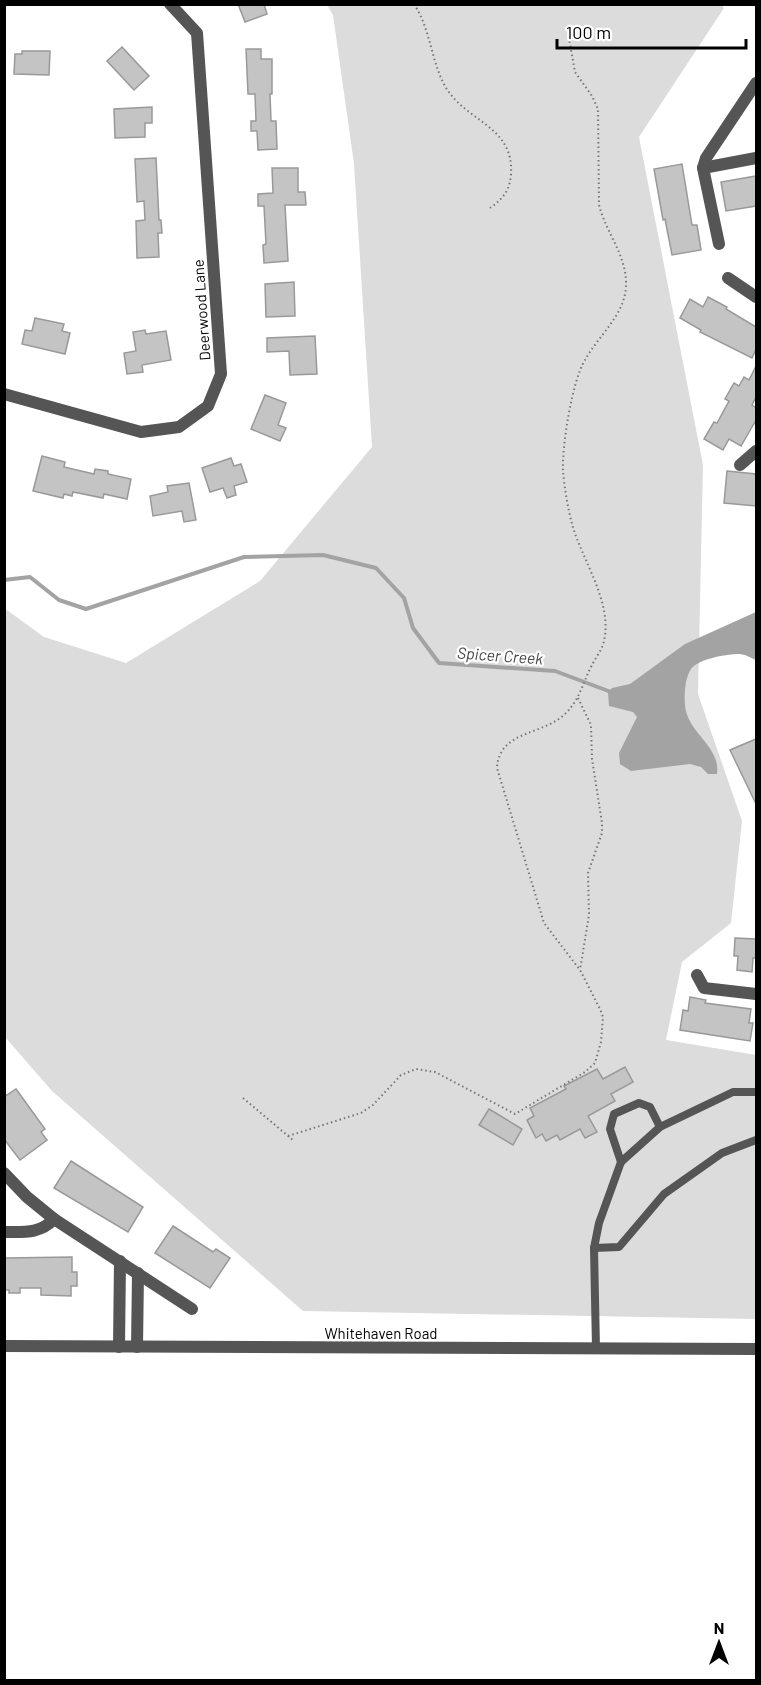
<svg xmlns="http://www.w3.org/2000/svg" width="761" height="1685" font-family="Barlow,sans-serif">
	<rect width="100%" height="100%" fill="#fff"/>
	<path fill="#dcdcdc" d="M327,5H721L724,8L639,137L703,465L698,694L742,821L731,923L682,962L666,1040L756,1055V1319L303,1311L52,1091L5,1037L4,608L44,637L126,663L260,581L372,447L354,164L333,15Z"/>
	<path fill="#a3a3a3" d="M756,612V660C751,658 745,654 739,654C727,654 698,659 691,669C685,678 684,694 685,705C687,733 721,746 717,774H708L701,767L690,764L631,771L620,764L619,753L637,717L633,712L609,706L608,692L612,688L630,684L685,644Z"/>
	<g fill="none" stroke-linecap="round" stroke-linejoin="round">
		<path stroke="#a3a3a3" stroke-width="4" d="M4,580L30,577L59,600L86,609L244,557L323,555L376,568L404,598L413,628L439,663L555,671L611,692"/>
	</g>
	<g fill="#c4c4c4" stroke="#999" stroke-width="1.5">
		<path d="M238,4H264L267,14L245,22Z"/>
		<path d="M122,47L149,76L134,90L107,61Z"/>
		<path d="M246,49H261V59H272V94H270L271,121H276L277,149L258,150L257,131H251V121H256L255,94H248Z"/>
		<path d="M22,51H50L49,75L14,74L15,54H22Z"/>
		<path d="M152,107V123H145V137L115,138L114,109Z"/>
		<path d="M156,158L159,220H161L162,233H158L159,257L137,258L136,221L145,220L144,201L137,202L135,159Z"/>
		<path d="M682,164L692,225H697L701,250L672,255L665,219L663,220L654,169Z"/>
		<path d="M272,168H298V192H305L306,205H285L288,261L264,263L263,245L266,244L264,206H258V194L273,193Z"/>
		<path d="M756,176V206L726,211L721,182Z"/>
		<path d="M294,282L295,316L266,317L265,284Z"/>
		<path d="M708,297L727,307L726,309L756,327V349L752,358L700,332L701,330L680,318L690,299L703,307Z"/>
		<path d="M35,318L64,324L62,331L70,333L65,354L22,344L25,330L32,331Z"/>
		<path d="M145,330L146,334L166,331L171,360L142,365L143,372L127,374L124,353L136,351L133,332Z"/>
		<path d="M315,336L317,374L290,375L289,351L267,352V338Z"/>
		<path d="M756,366V397L752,405L756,408V420L741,446L729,439L723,450L704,439L714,422L717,423L729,401L725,399L734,383L739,386L744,377L749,380Z"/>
		<path d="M265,395L286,403L278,425L286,428L280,441L251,429Z"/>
		<path d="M42,456L65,462L64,467L94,474L95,469L108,471V474L131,479L127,499L104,494L103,498L73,492L72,496L64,494L63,498L33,491Z"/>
		<path d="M231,458L234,466L241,464L247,482L234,486L236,495L227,498L223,488L210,492L202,468Z"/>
		<path d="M727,471L756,474V506L724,503Z"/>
		<path d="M189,483L196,520L184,522L182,511L153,516L150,496L168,492L167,486Z"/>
		<path d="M756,739V804L730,750Z"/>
		<path d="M735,938L756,939V958H753L752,972L737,970L738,956H734Z"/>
		<path d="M690,997L706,1000L705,1003L751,1009L749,1023H753L750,1041L680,1030L683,1010L688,1011Z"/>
		<path d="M625,1067L633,1082L611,1094L615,1101L588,1116L597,1132L585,1138L580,1129L560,1140L557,1135L546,1141L542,1134L536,1138L527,1120L534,1116L530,1108L566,1089L564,1086L597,1069L603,1079Z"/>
		<path d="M16,1089L45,1129L41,1132L47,1140L20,1160L4,1139V1097Z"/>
		<path d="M489,1109L522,1129L513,1145L479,1125Z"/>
		<path d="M71,1161L143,1207L128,1232L54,1188Z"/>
		<path d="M173,1226L213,1252L216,1249L230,1258L210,1288L155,1253Z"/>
		<path d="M72,1257V1272H77V1286H71V1296L41,1295V1288H20V1293H9V1290H4V1258Z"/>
	</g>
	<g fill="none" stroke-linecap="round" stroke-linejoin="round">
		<g stroke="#777" stroke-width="2" stroke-dasharray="1.5 3" stroke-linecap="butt">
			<path d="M414,4C431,30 431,61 445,86C465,122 514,125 511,174C510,190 503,199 490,208"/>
			<path d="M578,698L591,725L592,759L602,823V833L588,873L589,915L580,970"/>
			<path d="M243,1098L294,1141"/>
			<path d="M288,1136L361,1113L373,1105L401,1075L416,1069L435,1072L515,1114L585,1072L595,1063L601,1042L603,1017L600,1009L580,970L544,923L497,768C499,730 543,736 566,713C580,699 583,682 592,665C596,657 602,650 604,641C613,603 582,560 572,524C568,509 564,486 563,470C562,446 572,381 585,360C598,336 625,315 626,286C627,255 606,233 599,205L598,109L592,96L575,72L568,33"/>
		</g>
		<g stroke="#555" stroke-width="8">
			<path d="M621,1162L610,1129L614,1114L639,1103L650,1107L660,1127"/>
			<path d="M594,1248L619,1247L664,1194L722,1153L756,1140"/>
			<path d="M596,1348L594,1248L599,1223L621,1162L660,1127L733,1092H756"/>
		</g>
		<g stroke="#555" stroke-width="12">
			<path d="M703,168L756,158"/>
			<path d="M719,244L703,168L706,158L756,83"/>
			<path d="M728,278L756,297"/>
			<path d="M4,394L141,432L179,427L208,406L221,374L197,33L170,4"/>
			<path d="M740,465L756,451"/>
			<path d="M697,975L704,988L756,994"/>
			<path d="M4,1173L27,1197L54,1219L192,1309"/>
			<path d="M4,1232C24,1232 40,1234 54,1219"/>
			<path d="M119,1347L120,1261"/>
			<path d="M137,1347L138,1273"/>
		</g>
		<path stroke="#555" stroke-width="12" d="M4,1346L756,1349"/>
	</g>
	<g text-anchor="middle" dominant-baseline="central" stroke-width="4.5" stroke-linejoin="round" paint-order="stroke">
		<g font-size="15" fill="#000" stroke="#fff">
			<text transform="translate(201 310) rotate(-94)">Deerwood Lane</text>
			<text x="381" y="1333">Whitehaven Road</text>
		</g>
		<g font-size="16" font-style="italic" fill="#444" stroke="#fff">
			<text transform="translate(500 655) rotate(4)">Spicer Creek</text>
		</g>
	</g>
	<rect width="761" height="1685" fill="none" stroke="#000000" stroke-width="12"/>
	<g transform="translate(719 1643)" stroke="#ffffff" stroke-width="4.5" paint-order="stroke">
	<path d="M0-4.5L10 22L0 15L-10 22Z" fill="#000000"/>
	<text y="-9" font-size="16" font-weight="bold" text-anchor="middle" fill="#000000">N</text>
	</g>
	<path d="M557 39v9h189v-9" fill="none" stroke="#000000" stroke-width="3"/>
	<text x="566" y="39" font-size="18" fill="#000000" stroke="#ffffff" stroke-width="4.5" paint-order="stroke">100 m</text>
</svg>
